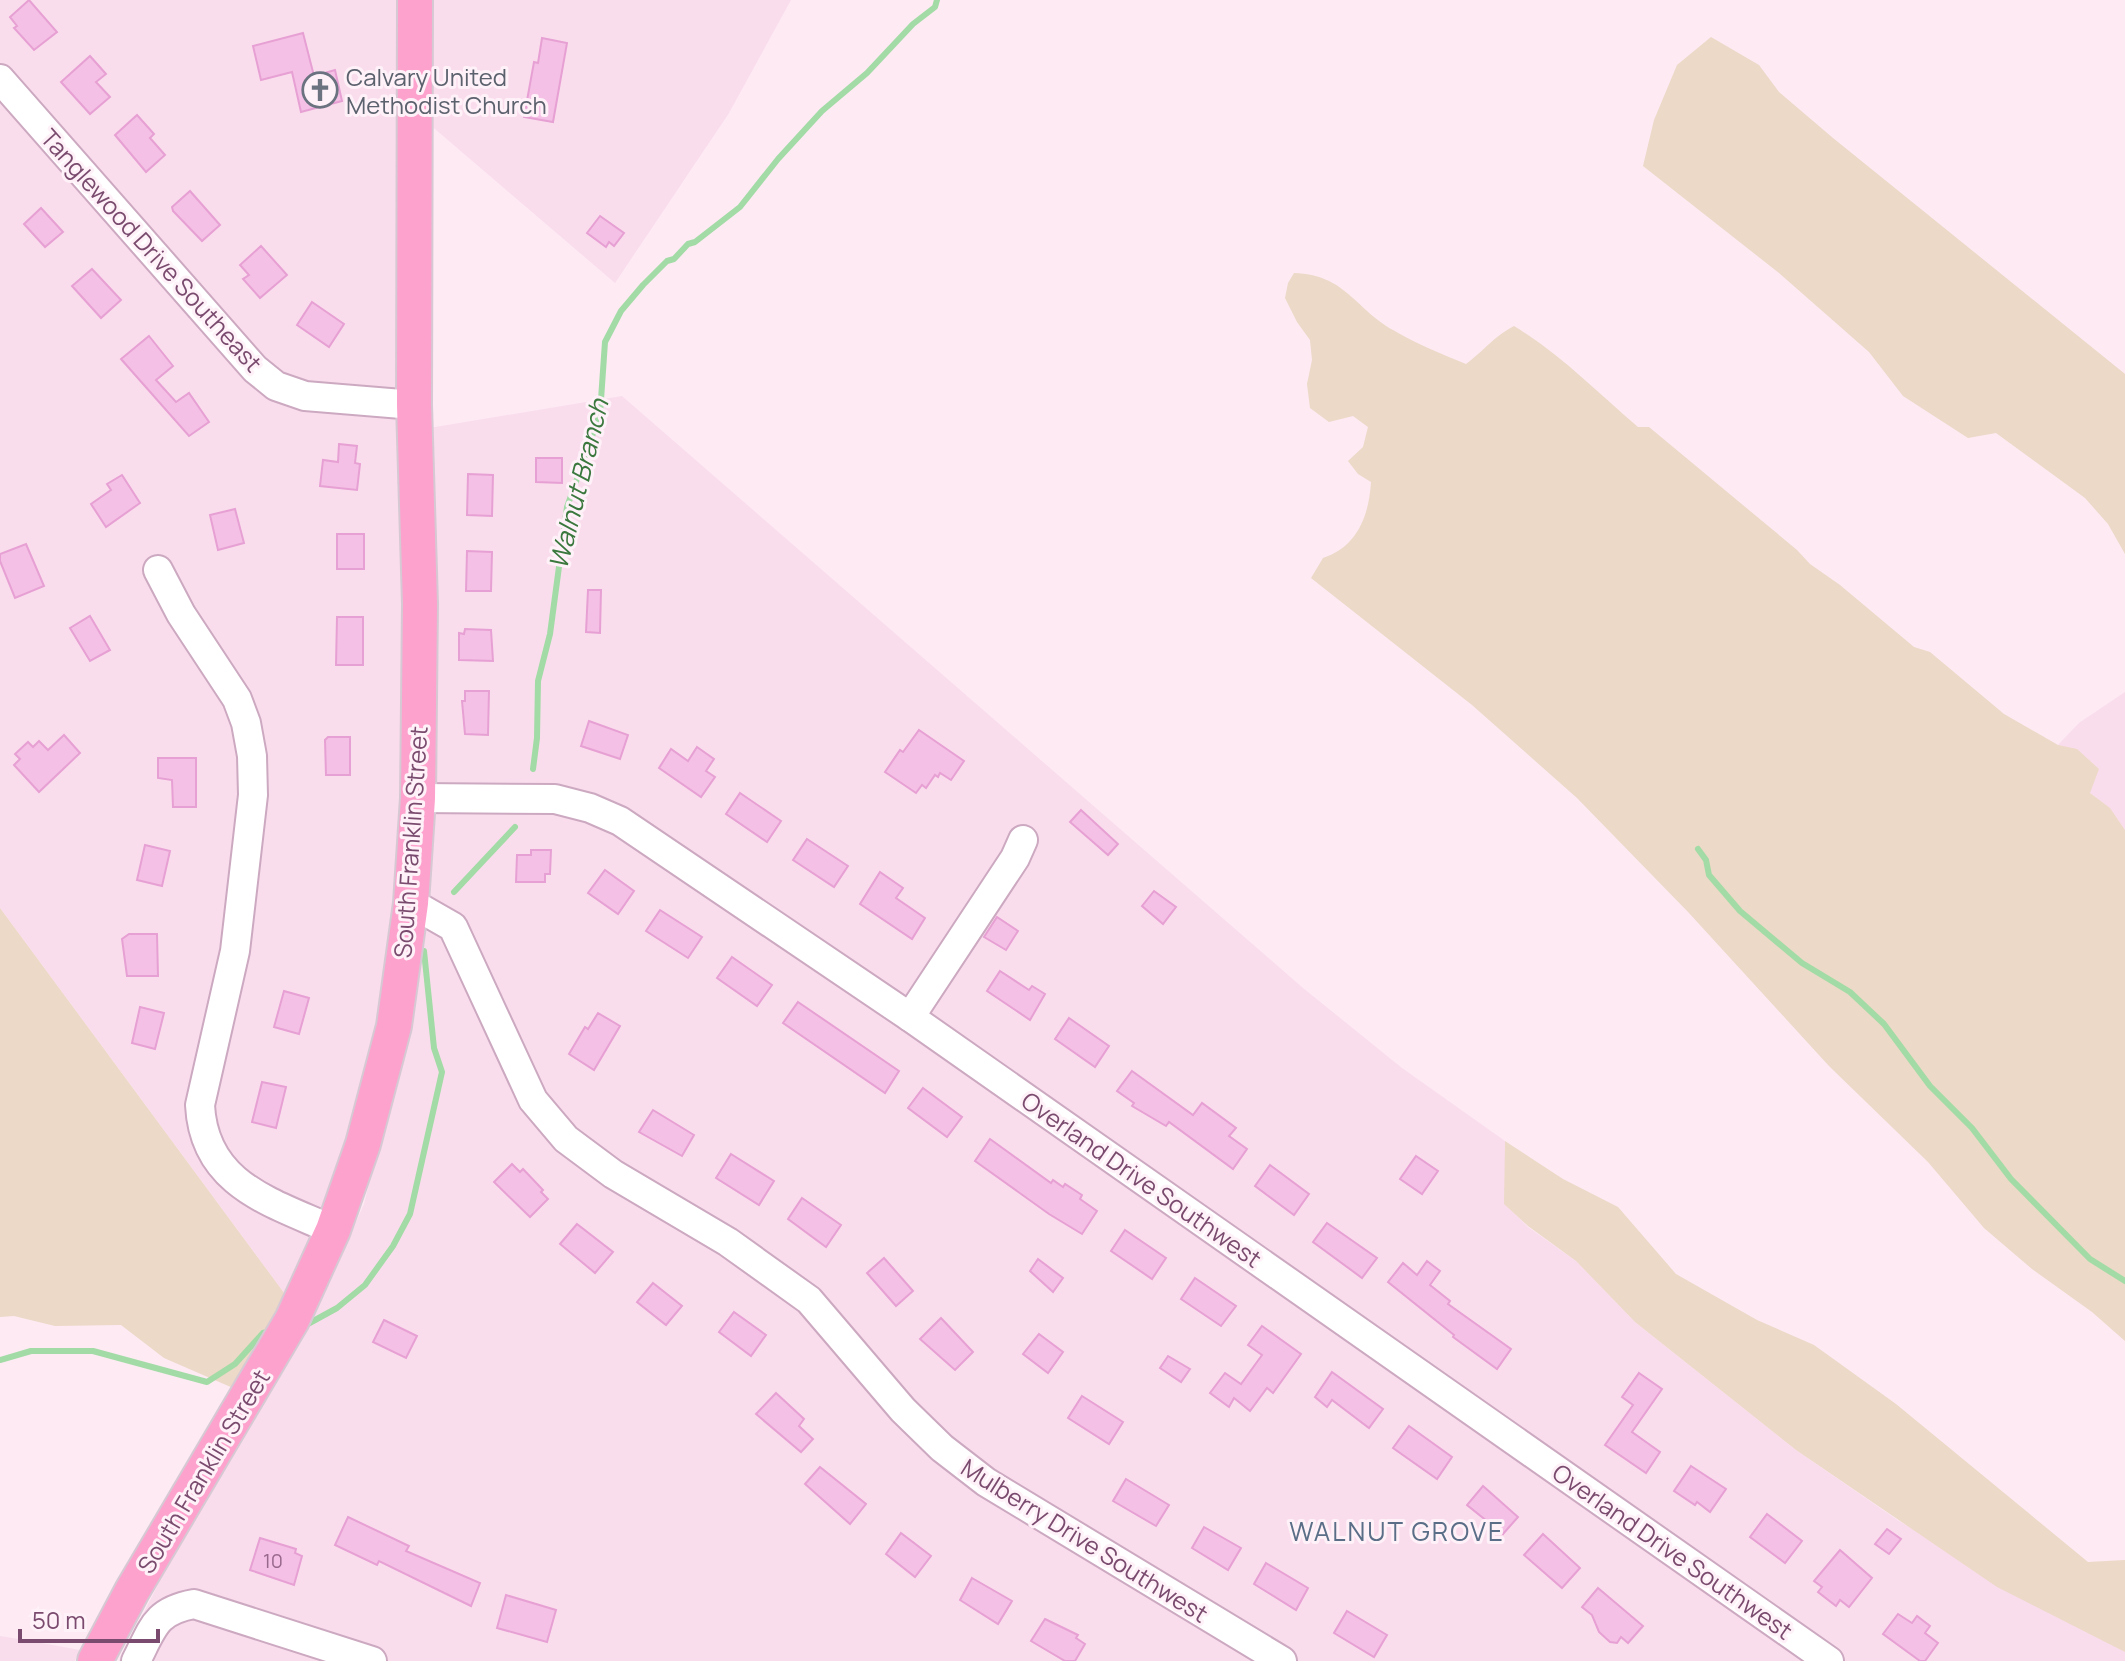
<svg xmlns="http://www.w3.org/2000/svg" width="2125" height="1661" font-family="Manrope,sans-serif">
	<rect width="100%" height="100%" fill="#fdeaf3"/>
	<g fill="#fadded">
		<path d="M0,0H403L408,808L378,1051L290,1301L0,908Z"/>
		<path d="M428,0H791L729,113L615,283L428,123Z"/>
		<path d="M622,396L1303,988L1402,1068L1505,1141V1204L1528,1227L1576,1261L1635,1322L1796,1450L1899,1521L2125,1652V1661H119L167,1567L304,1337L364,1204L394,1081L429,428Z"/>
		<path d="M2125,692V830L2110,809L2090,793L2058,745L2079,723Z"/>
		<path d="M0,1636L25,1640L80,1650L75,1661H0Z"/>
	</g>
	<g fill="#ecd9c7">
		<path d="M1711,37L1759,65L1779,92L1833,138L2125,374V554L2108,524L2085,498L1996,433L1968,438L1903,396L1869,352L1779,273L1643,166L1654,120L1677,65Z"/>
		<path d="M1294,273C1346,275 1354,308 1393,330C1416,344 1442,354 1466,364C1485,350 1492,338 1514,326C1560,354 1597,392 1638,427H1649L1797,550L1810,564L1840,585L1914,647L1930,652L2004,714L2058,745L2077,749L2099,769L2090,793L2110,808L2125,830V1341L2092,1312L2032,1269L1984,1228L1928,1162L1829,1066L1689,913L1577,798L1472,705L1311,578L1323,558C1357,547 1369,516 1371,482L1358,474L1348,461L1363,447L1368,427L1353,416L1329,422L1310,408L1307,384L1312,360L1310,340L1297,322L1285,298L1288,283Z"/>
		<path d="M0,908L290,1301L233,1388L164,1358L121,1325L55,1326L14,1316L0,1317Z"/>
		<path d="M1505,1141L1563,1179L1618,1207L1676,1274L1757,1320L1814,1345L1896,1404L2088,1562L2125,1560V1652L1997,1587L1796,1450L1635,1322L1576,1261L1528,1226L1504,1204Z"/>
	</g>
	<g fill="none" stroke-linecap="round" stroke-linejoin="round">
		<g stroke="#a2dba5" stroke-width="6">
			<path d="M533,769L537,738L538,681L550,634L567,507L600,414L605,342L621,311L643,285L667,261L674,259L688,244L695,242L740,207L778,159L822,111L867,73L913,24L935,7L937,0"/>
			<path d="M1698,849L1706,860L1709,875L1740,911L1802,963L1850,992L1884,1024L1930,1086L1972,1128L2011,1179L2090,1259L2125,1281"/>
			<path d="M454,892L515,827"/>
			<path d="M306,1325L337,1308L365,1285L393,1246L410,1214L442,1072L434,1048L424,951"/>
			<path d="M0,1360L31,1351H93L207,1382L235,1364L263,1333L267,1332"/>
		</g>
	</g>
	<g fill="#f4c0e5" stroke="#e7a0d3" stroke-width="2">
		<path d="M29,0L57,32L34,50L14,28L17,26L10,17Z"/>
		<path d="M303,33L314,76L335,70L342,101L301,112L292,72L261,80L253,46Z"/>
		<path d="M542,38L567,43L553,122L524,117L534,62L538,63Z"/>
		<path d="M90,56L106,74L96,82L110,97L90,114L61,82Z"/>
		<path d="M137,115L154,134L150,138L165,155L146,172L115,135Z"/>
		<path d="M190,191L220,225L202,241L173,211L172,207Z"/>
		<path d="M41,208L63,232L45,247L24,224Z"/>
		<path d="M600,216L624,233L614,246L609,242L606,247L587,233Z"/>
		<path d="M261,246L287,275L260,298L243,279L249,275L240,265Z"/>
		<path d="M92,269L121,300L101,318L72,286Z"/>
		<path d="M312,302L344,324L329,347L297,325Z"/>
		<path d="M149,336L173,366L156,380L176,402L189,393L209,422L189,436L121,359Z"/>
		<path d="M339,444L357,446L355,463L360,464L357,490L320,486L323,460L338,462Z"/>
		<path d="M536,458H562V483L536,482Z"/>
		<path d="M468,474L493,475L492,516L467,515Z"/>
		<path d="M122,475L140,503L106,527L91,504L111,490L107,484Z"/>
		<path d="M235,509L244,543L218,550L210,515Z"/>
		<rect x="337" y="534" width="27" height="35"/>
		<path d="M26,544L44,586L15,598L0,561V554Z"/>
		<path d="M467,551L492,552L491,591H466Z"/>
		<path d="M588,590H601L600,633L586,632Z"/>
		<path d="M90,616L110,650L90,661L70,628Z"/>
		<path d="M337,617H363V665H336Z"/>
		<path d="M465,629L491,630L493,661L459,660V633L464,634Z"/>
		<path d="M465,691H489L488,735L465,734L462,701H465Z"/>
		<path d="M589,721L628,735L620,759L581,746Z"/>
		<path d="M919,730L964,761L951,780L940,773L938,777L935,775L926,788L922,785L916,793L885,772L900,750L903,752Z"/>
		<path d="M64,735L80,753L39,792L14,765L20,759L15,754L28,742L33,747L39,741L48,750Z"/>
		<path d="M328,737H350V775H326L325,740Z"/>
		<path d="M697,747L714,759L706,771L715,777L701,797L659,768L671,749L688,761Z"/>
		<path d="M158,758H196V807H173L172,780L158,778Z"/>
		<path d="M740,793L781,821L767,842L726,814Z"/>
		<path d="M1081,810L1118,844L1108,855L1070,822Z"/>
		<path d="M807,839L848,866L834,887L793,860Z"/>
		<path d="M145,845L170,851L162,886L137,880Z"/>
		<path d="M531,850H551L550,874H545V882H516L517,855H531Z"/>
		<path d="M605,870L634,891L618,914L588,893Z"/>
		<path d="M880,872L903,888L896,898L925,918L912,939L860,904Z"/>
		<path d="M1154,891L1176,907L1163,924L1142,906Z"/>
		<path d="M660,910L702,937L688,958L646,931Z"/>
		<path d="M997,917L1018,931L1006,950L984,937Z"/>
		<path d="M129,934H157L158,976H127L122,939Z"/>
		<path d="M732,957L772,985L757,1006L717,978Z"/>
		<path d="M1000,971L1029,990L1032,986L1045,994L1030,1020L987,991Z"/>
		<path d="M284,991L309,998L299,1034L274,1027Z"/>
		<path d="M798,1002L899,1071L885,1093L783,1023Z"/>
		<path d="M140,1007L164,1013L155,1049L132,1043Z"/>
		<path d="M598,1013L620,1026L594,1070L569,1054L585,1027L588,1029Z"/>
		<path d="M1069,1018L1109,1046L1095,1067L1055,1039Z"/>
		<path d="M1132,1071L1193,1115L1202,1103L1236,1128L1229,1136L1247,1149L1233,1169L1169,1122L1166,1126L1132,1106L1134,1103L1117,1091Z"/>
		<path d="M262,1082L286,1087L276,1128L252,1122Z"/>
		<path d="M923,1088L962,1117L947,1137L908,1108Z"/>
		<path d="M653,1110L694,1135L682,1156L639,1132Z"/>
		<path d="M990,1139L1051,1183L1053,1180L1063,1187L1065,1184L1082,1195L1080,1199L1097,1211L1082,1234L1049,1214L975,1161Z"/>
		<path d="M731,1154L774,1181L759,1205L716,1178Z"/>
		<path d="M1416,1156L1438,1171L1422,1194L1400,1179Z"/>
		<path d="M512,1164L520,1172L523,1169L543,1190L541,1192L548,1199L530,1217L494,1182Z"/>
		<path d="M1270,1165L1309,1194L1294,1215L1255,1186Z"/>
		<path d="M802,1198L841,1225L826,1247L788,1219Z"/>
		<path d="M1327,1223L1377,1258L1362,1278L1313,1242Z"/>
		<path d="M577,1224L613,1252L595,1273L560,1244Z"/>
		<path d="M1125,1230L1166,1258L1152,1279L1111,1251Z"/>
		<path d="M884,1258L913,1291L896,1306L867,1273Z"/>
		<path d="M1038,1259L1063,1278L1053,1292L1030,1271Z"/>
		<path d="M1427,1261L1440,1271L1430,1285L1450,1301L1448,1304L1511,1349L1497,1369L1453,1337L1454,1335L1388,1282L1403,1263L1417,1275Z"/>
		<path d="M1195,1278L1236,1306L1221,1326L1181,1299Z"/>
		<path d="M653,1283L682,1306L666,1325L637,1302Z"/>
		<path d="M734,1312L766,1335L751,1356L719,1332Z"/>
		<path d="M941,1318L973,1352L955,1370L920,1339Z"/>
		<path d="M384,1320L417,1336L406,1358L373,1342Z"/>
		<path d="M1262,1326L1301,1354L1273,1393L1267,1388L1250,1411L1234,1398L1229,1407L1210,1393L1225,1373L1241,1384L1262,1355L1248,1345Z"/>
		<path d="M1039,1334L1063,1352L1048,1373L1023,1354Z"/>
		<path d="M1168,1356L1190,1369L1181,1382L1160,1368Z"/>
		<path d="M1332,1372L1383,1409L1369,1428L1332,1400L1327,1407L1315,1397Z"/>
		<path d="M1639,1373L1662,1389L1632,1432L1660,1452L1646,1473L1605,1445L1633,1405L1622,1397Z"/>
		<path d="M776,1393L804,1419L799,1426L813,1439L801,1452L756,1414Z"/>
		<path d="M1082,1396L1123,1422L1109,1444L1068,1418Z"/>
		<path d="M1409,1426L1452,1457L1437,1479L1393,1448Z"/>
		<path d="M1691,1466L1726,1489L1710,1512L1697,1502L1695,1505L1674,1491Z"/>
		<path d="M820,1467L866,1504L850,1524L805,1484Z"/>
		<path d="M1126,1479L1169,1505L1156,1526L1113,1501Z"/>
		<path d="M1483,1486L1518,1517L1503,1534L1467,1505Z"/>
		<path d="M1767,1514L1802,1541L1785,1563L1750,1537Z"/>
		<path d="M348,1517L409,1546L406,1551L480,1583L471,1606L379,1561L377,1565L335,1545Z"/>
		<path d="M1204,1527L1241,1548L1228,1570L1192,1548Z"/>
		<path d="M1887,1529L1901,1539L1889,1554L1875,1544Z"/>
		<path d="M901,1533L931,1556L915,1577L886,1554Z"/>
		<path d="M1543,1534L1580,1568L1562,1588L1524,1555Z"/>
		<path d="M260,1538L296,1549L295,1553L302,1556L294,1585L250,1570Z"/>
		<path d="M1840,1550L1872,1578L1849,1607L1840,1600L1836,1606L1818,1592L1822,1587L1814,1581Z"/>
		<path d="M1266,1563L1308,1588L1296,1610L1254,1584Z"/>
		<path d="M972,1578L1012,1601L998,1624L960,1600Z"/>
		<path d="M1598,1588L1643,1626L1628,1643L1621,1637L1617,1643L1610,1642L1599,1632L1592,1615L1582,1607Z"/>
		<path d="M506,1595L556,1610L547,1642L497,1628Z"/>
		<path d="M1347,1611L1387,1635L1374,1657L1334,1633Z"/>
		<path d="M1898,1614L1912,1623L1917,1616L1930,1626L1925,1633L1938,1643L1925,1661H1920L1883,1634Z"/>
		<path d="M1045,1619L1078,1635L1076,1638L1085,1644L1075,1661H1065L1031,1641Z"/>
	</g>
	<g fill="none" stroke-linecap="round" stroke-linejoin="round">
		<defs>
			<g id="minor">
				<path d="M0,79L255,369L276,386L305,396L414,405"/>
				<path d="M158,570L181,614L237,699L246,723L252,756L253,795L235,951L200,1105C204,1185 271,1202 333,1230"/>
				<path d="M418,798L555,799L590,808L620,821L910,1017L1829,1661"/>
				<path d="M411,903L453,927L533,1100L566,1139L613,1174L728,1242L809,1300L903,1410L942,1448L986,1482L1282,1661"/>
				<path d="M910,1017L1015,858L1023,840"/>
				<path d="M136,1661C153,1628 155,1611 194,1604L372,1661"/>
			</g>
			<path id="major" d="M95,1661L132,1591L292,1320L333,1230L363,1144L394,1026L411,903L418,798L420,604L414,405L415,0"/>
		</defs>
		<use href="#minor" stroke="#cca9c0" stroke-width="32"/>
		<use href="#major" stroke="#d7c9d4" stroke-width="38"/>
		<use href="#minor" stroke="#fff" stroke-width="28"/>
		<use href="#major" stroke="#fda1cd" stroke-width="34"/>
	</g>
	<defs>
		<symbol id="church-ring" viewBox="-11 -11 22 22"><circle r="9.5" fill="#fff1f8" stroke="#6b7280" stroke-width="1.5"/><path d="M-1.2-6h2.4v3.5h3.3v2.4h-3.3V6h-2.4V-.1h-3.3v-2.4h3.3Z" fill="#6b7280"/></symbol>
	</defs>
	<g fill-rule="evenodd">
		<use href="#church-ring" x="300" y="70" width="40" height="40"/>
	</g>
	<g text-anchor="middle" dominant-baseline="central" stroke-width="6" stroke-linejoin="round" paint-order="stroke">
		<g font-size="20" fill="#98688c">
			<text x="273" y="1560">10</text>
		</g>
		<g font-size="24" fill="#5b616d" stroke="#fff1f8" text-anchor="start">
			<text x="346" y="76">Calvary United<tspan x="346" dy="28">Methodist Church</tspan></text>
		</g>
		<g font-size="24" fill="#7a4b6e" stroke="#fff1f8">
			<text transform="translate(152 250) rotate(48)">Tanglewood Drive Southeast</text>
			<text transform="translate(410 842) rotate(-86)">South Franklin Street</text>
			<text transform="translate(1142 1179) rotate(35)">Overland Drive Southwest</text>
			<text transform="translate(203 1471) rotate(-59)">South Franklin Street</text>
			<text transform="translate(1085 1540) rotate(32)">Mulberry Drive Southwest</text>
			<text transform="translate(1673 1551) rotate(35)">Overland Drive Southwest</text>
		</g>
		<g font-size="26" font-style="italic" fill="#3a783e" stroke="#fff1f8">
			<text transform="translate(578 484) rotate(-76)">Walnut Branch</text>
		</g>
		<g font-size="26" letter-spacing="2" fill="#5a6e87" stroke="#fff1f8">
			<text x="1397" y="1531">WALNUT GROVE</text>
		</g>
	</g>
	<path d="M20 1629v12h138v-12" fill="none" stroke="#7a4b6e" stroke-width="4"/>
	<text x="32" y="1629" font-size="24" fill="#7a4b6e" stroke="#fff1f8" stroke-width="6" paint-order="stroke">50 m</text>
</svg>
